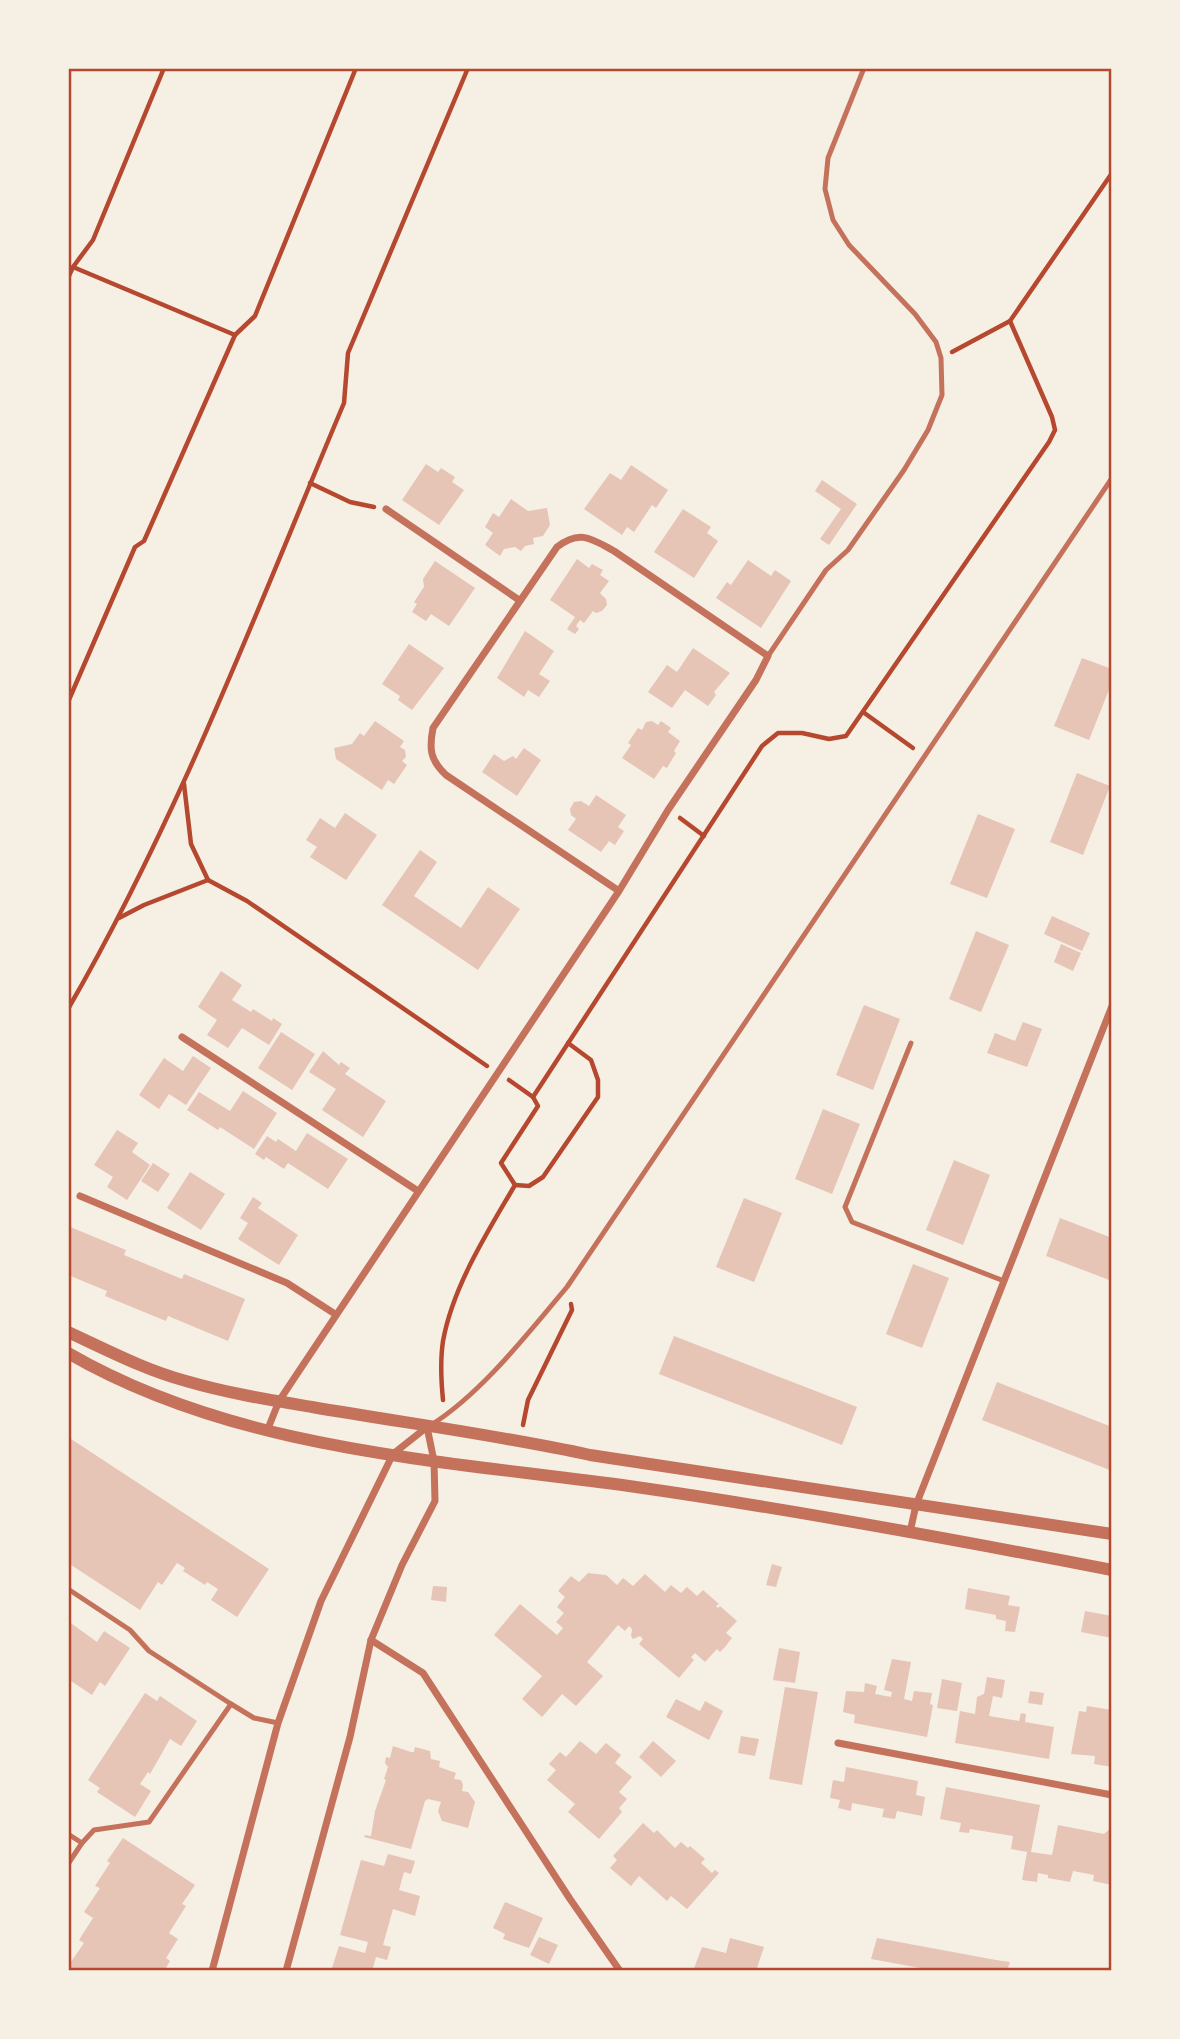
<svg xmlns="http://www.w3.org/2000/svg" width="1180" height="2039" font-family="Inter,sans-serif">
	<rect width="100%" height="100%" fill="#f6efe4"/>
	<g fill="#e6c5b7">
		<path d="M426,464L438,472L441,468L455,477L452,482L464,490L439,525L402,500Z"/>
		<path d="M631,465L668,490L656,508L652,505L634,532L627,527L622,535L584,509L610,473L621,480Z"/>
		<path d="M822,480L857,504L829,545L820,539L841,509L815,491Z"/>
		<path d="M511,499L528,511L547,508L550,525L543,536L533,538L534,544L525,546L521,551L515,547L504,549L500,556L485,545L493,533L485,527L493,513L499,517Z"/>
		<path d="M683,509L711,527L707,533L718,541L694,578L654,552Z"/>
		<path d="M577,559L589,568L592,564L603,570L600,575L609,581L600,593L606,599L607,605L602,611L596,613L593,611L584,623L580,620L576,626L579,629L575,634L567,629L575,617L550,600Z"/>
		<path d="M748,560L771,576L775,570L791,581L761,628L716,598L727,582L731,585Z"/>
		<path d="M435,561L475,588L449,626L431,614L426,621L412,612L417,604L414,602L424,587L423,579Z"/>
		<path d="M525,631L554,651L539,674L550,681L539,697L528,690L524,697L497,678Z"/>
		<path d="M409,644L444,668L412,710L398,700L400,696L382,684Z"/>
		<path d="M693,648L730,673L714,692L716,695L708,706L685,690L672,708L648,692L667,665L677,672Z"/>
		<path d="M1082,658L1112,669V682L1089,740L1054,726Z"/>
		<path d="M375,721L404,741L400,747L405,750L406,757L402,761L407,765L394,784L388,780L382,790L336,759L334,748L352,744L360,733L364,736Z"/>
		<path d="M652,721L658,725L661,721L671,728L668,732L680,741L674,751L676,753L667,768L663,766L654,779L622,758L631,745L628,743L638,728L642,730L646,722Z"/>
		<path d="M524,748L541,760L517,796L482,772L494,754L504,761L513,756L516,759Z"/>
		<path d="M1077,773L1110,786L1083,855L1050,842Z"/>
		<path d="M596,795L626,815L618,827L624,831L615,845L609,841L601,852L568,830L576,819L571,815L570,809L574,802L581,801L589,806Z"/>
		<path d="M345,813L377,835L346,880L310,857L317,847L306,840L320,818L335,828Z"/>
		<path d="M978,814L1015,829L987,898L950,884Z"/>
		<path d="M420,850L437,862L414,896L461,928L488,887L520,909L478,970L382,905Z"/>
		<path d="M1052,916L1090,933L1082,951L1044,934Z"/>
		<path d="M976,931L1009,945L981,1012L949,999Z"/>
		<path d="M1061,944L1081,953L1073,971L1054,962Z"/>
		<path d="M221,971L242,985L232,1000L251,1012L253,1009L272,1021L273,1018L282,1024L269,1045L242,1028L228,1048L207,1035L217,1020L198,1007Z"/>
		<path d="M864,1005L900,1019L873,1090L836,1075Z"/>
		<path d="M1023,1022L1042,1029L1027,1067L987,1053L995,1033L1015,1041Z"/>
		<path d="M281,1032L315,1054L292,1090L258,1068Z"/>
		<path d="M323,1051L339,1065L341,1062L350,1068L345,1074L386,1101L363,1137L322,1110L336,1089L309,1072Z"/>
		<path d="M193,1056L211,1068L186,1105L169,1094L159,1109L139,1095L164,1058L183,1071Z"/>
		<path d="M243,1091L277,1113L254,1149L220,1127L218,1130L187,1110L199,1092L230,1111Z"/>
		<path d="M823,1109L860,1124L832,1194L795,1179Z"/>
		<path d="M117,1130L138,1143L132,1152L150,1165L127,1200L107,1187L113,1177L94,1165Z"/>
		<path d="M307,1133L348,1159L328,1189L288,1163L284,1169L266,1157L264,1160L255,1154L267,1136L276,1142L278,1139L296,1151Z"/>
		<path d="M954,1160L990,1175L963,1245L926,1230Z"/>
		<path d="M153,1163L170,1174L158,1192L141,1181Z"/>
		<path d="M190,1172L225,1194L201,1230L167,1208Z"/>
		<path d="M253,1197L262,1203L258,1208L298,1235L279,1265L238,1239L248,1223L240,1218Z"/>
		<path d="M744,1198L782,1213L754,1282L716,1267Z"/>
		<path d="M1060,1218L1112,1238V1281L1046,1256Z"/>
		<path d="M68,1226L126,1250L124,1255L182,1279L184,1274L245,1299L228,1341L168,1316L166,1321L105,1296L107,1291L68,1275Z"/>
		<path d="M913,1264L949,1278L922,1348L886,1334Z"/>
		<path d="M674,1336L857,1407L842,1445L659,1374Z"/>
		<path d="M997,1382L1112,1427V1471L982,1420Z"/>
		<path d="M68,1437L269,1569L237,1617L211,1600L218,1589L207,1582L205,1585L183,1571L185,1568L177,1563L162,1585L158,1582L140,1610L68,1563Z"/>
		<path d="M772,1564L782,1567L776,1587L766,1585Z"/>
		<path d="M588,1573L606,1575L617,1585L623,1578L633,1586L645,1574L665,1592L671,1585L681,1593L687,1587L697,1596L703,1590L719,1604L716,1606L718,1608L720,1606L737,1621L726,1633L732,1638L725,1647L720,1652L717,1649L705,1662L695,1653L691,1657L694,1660L679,1678L639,1644L643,1639L640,1636L633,1639L631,1636L632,1629L629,1626L625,1631L618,1625L587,1662L603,1676L576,1706L562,1694L542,1717L522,1699L542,1676L494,1635L520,1604L557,1635L563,1628L556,1622L564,1613L557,1607L565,1597L558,1591L571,1576L579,1582Z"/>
		<path d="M433,1586L447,1587L446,1602L431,1600Z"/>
		<path d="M968,1588L1010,1596L1008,1605L1020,1607L1015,1632L1005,1631L1006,1621L996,1619V1615L965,1609Z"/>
		<path d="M1085,1611L1112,1616V1638L1081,1632Z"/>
		<path d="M68,1621L97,1642L104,1631L130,1648L105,1686L100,1682L92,1695L68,1679Z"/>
		<path d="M779,1648L800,1652L795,1683L773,1680Z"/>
		<path d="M892,1659L911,1662L904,1699L912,1701L914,1691L932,1693L930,1704L933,1705L927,1737L854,1723L855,1715L843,1712L846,1691L864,1692L865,1683L877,1686L875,1694L891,1697L892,1692L884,1690Z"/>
		<path d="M987,1677L1005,1680L1002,1698L993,1696L989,1716L1019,1721L1021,1713L1026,1714L1025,1722L1054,1727L1049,1759L955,1743L960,1711L975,1714L977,1697L984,1694Z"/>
		<path d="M942,1679L962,1683L957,1711L937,1708Z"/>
		<path d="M785,1687L818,1692L802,1785L769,1779Z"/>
		<path d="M1030,1691L1044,1693L1042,1705L1028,1703Z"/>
		<path d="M145,1693L157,1701L160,1696L197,1721L181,1746L170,1739L150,1774L148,1772L140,1784L151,1791L135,1817L97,1792L100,1788L88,1780Z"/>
		<path d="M676,1699L700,1711L705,1701L723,1711L709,1740L666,1717Z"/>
		<path d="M1087,1706L1112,1710V1767L1094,1764L1095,1756L1071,1754L1079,1711L1086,1712Z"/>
		<path d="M741,1736L759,1739L755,1756L738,1753Z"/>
		<path d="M580,1741L596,1754L606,1743L621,1755L615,1763L632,1777L619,1792L627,1799L619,1808L622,1812L599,1839L568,1812L575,1804L547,1780L556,1770L549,1764L560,1752L566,1757Z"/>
		<path d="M653,1741L676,1761L661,1777L639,1757Z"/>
		<path d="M393,1746L411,1752H414L415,1747L430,1751L431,1759L440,1761L439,1767L456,1773L454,1779L461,1780L463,1785L462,1791L468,1792L475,1802L468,1828L442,1821L438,1811L441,1802L428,1799L425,1801L411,1849L364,1837L365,1835L371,1836L375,1811L386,1780L384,1779L388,1767L385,1763L386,1757L390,1758Z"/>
		<path d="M846,1767L918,1781L916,1795L925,1797L922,1816L897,1811L895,1819L882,1817L884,1809L852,1803L851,1811L838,1808L840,1800L830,1798L833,1780L844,1782Z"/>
		<path d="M946,1787L1040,1805L1031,1852L1052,1855L1058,1825L1104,1834L1112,1827V1885L1093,1881L1094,1875L1073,1871L1070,1882L1048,1878V1875L1038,1873L1037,1882L1022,1880L1027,1852L1011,1849L1013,1836L970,1829L969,1833L959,1832L961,1823L940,1819Z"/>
		<path d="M643,1823L654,1833L657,1830L675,1848L681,1842L688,1848L690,1846L705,1859L701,1863L712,1873L715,1870L719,1873L687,1909L671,1896L667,1901L639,1876L631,1886L610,1868L617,1860L613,1856Z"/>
		<path d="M123,1838L195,1885L182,1904L186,1906L169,1933L178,1939L166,1958L170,1961L164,1971H68V1966L84,1943L79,1940L93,1918L84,1912L100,1888L95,1886L110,1863L107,1861Z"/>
		<path d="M388,1854L415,1861L411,1874L404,1872L399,1890L420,1896L415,1916L393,1909L383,1945L391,1947L387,1960L376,1957L373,1968L380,1971H331L339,1946L365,1953L368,1942L340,1935L361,1860L384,1866Z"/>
		<path d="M505,1902L543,1918L529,1948L503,1939L505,1934L493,1928Z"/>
		<path d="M539,1937L558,1945L549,1964L530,1955Z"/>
		<path d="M730,1938L764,1947L756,1971H693L702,1947L726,1953Z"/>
		<path d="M877,1938L996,1960L1010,1962L1007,1971H937L871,1959Z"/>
	</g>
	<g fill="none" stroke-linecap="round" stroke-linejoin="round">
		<g stroke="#b5482f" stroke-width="4.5">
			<path d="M73,267L235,335"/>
			<path d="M68,278L73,267L93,240L164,68"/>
			<path d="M952,352L1010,321"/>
			<path d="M310,483L350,502L374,507"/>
			<path d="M68,702L135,547L144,541L235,335L255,316L356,68"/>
			<path d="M863,712L913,748"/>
			<path d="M184,784L191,844L208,880"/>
			<path d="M680,818L704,836"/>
			<path d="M119,918L144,905L208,880L247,901L487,1066"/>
			<path d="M68,1009C179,817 258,607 344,403L348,353L468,68"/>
			<path d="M533,1097L762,746L778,733H802L829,739L846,736L1049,442L1055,430L1052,417L1010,321L1112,173"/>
			<path d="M515,1185L529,1186L543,1177L598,1097V1080L591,1060L568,1043"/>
			<path d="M443,1400C441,1380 440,1361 443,1341C453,1286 487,1233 515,1185L501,1163L538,1106L533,1097L509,1080"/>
			<path d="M523,1425L528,1400L572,1310L571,1304"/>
		</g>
		<g stroke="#c5725c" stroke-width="5">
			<path d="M768,656L826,570L848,550L904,470L928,430L942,395L941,358L936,342L915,314L849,245L833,220L825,189L828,158L864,68"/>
			<path d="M911,1043L845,1207L852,1222L1004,1281"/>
			<path d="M431,1425C482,1393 528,1333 567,1287L1112,478"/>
			<path d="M68,1589L130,1630L149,1651L231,1704L254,1718L278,1723"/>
			<path d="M68,1834L82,1843L68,1864"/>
			<path d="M82,1843L94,1830L149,1822L231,1704"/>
		</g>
		<g stroke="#c5725c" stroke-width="7">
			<path d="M386,509L519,600"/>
			<path d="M182,1037L418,1191"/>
			<path d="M80,1196L287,1283L335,1314"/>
			<path d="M267,1431L279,1401L619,891L668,810L756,680L768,656L614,551C592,539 580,529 557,547L433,728C429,749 430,760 446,775L619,891"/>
			<path d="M910,1532L916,1505L1112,1006"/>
			<path d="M371,1640L423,1673L570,1899L620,1971"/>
			<path d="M838,1743L1112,1795"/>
			<path d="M212,1971L278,1723L321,1601L393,1454L427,1427L434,1461L435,1501L402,1565L371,1640L350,1737L286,1971"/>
		</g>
		<g stroke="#c5725c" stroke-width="12">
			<path d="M68,1332C107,1350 145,1370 186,1381C227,1393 270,1400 312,1407C405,1423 498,1435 590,1455L1112,1534"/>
			<path d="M68,1353C237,1451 441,1460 629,1486C791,1509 952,1539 1112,1570"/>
		</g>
	</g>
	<rect width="1180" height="2039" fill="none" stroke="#f6efe4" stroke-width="140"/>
	<rect x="70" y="70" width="1040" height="1899" fill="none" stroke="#b5482f" stroke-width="2.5"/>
</svg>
